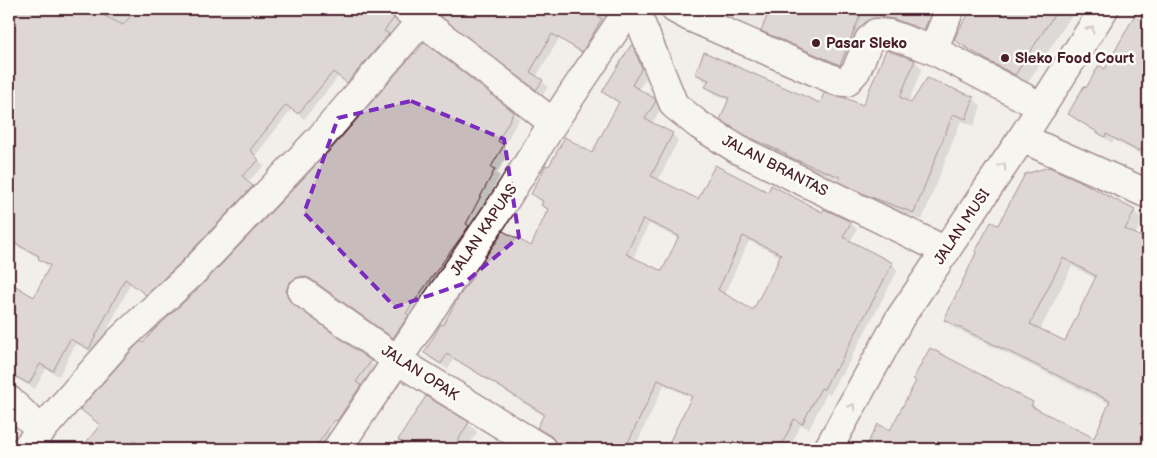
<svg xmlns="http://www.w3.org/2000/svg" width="1157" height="458" font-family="'Balsamiq Sans',sans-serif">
	<rect width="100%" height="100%" fill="#f2efeb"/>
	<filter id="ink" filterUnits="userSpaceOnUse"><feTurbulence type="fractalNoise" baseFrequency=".02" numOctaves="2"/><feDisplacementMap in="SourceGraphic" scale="10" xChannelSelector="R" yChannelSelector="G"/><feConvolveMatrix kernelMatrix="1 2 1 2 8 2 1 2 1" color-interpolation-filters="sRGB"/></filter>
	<g filter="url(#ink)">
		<path fill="#e5dfdd" d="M727,9H865L840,68L723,18Z"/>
		<g fill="#0003" fill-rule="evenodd">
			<path d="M9,9H385L396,19L399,24L389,36L394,41L353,88L339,76L304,119L292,109L255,156L264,166L247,182L257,192L152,299L131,283L95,354L76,343L59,376L46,369L35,389L16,378L12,386L9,384V285L34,298L51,267L45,264L40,258L14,245L9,240Z"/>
			<path d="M431,9H616L588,57L559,39L536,77L542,81L548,87L543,95Z"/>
			<path d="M700,9H730L723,20Z"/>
			<path d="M771,9H950L935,40L899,28L874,18L851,75L773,41L762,30Z"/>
			<path d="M974,9H1076L1026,85L997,70L967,50L956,39L959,31Z"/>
			<path d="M1139,9H1148V156L1146,155L1145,157L1114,140L1112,143L1077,120L1070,113L1087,89L1106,70Z"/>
			<path d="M424,44L513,113L519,119L504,146L509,152L497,173L500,176L471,230L399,343L318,285L310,282L292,298L293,305L370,362L376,367L350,417L306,393L327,430L333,436L324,449H91L86,445L101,426L143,345L202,287L333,149L416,56Z"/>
			<path d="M632,47L639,54L648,75L638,90L654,99L661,108L652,124L672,134L678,140L658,181L699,201L768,193L823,213L824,210L851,223L857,229L850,242L892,264L898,270L842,375L840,374L830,395L827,393L809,429L801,425L789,449H667L692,398L664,385L634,449H574L545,434L539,427L544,416L454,359L448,369L431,359L425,353L444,327L531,247L548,211L543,205L544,203L539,200L532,194L549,168L593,154L619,103L610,98L604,92ZM649,224L679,239L662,272L633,258ZM749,241L781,257L753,312L724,295Z"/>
			<path d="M887,51L915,61L922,69L908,103L912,105L973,98L981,106L974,126L961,121L922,220L876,202L847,189L839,180L798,164L793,161L756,144L729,127L721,119L729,101L715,95L707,87L709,83L704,81L696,73L821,104L863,106Z"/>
			<path d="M1077,181L1134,211L1143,220L1135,235L1148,241V449H866L879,425L890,431L917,381L1032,403L1041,412L1094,439L1110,404L954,328L945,320L998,227ZM1072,266L1096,279L1065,342L1040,330Z"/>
			<path d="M468,423L477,432L467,449H409L399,440Z"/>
			<path d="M54,442L64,449H49Z"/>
			<path d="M501,444L510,449H497Z"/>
		</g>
		<g fill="#c8bbbb" stroke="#4a1f2b" fill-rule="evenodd">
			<path d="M15,9H91L123,25L137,9H391V15L394,18L384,31L389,34L347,83L333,72L298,114L286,105L250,150L259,160L242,176L253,186L179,264L146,295L125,279L89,349L70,339L53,371L40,364L29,384L9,373V282L34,297L50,265L38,259L39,256L9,240V21Z"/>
			<path d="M431,9H585L602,19L582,52L552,34L530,72L543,80L536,90Z"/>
			<path d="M770,9H863L840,65L761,31Z"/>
			<path d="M865,9H933L924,30L894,19L887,18Z"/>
			<path d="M972,9H1058L1015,75L985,59L954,40L958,31Z"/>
			<path d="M1138,9H1148V154L1139,149L1138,151L1106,134L1105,137L1068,114L1084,86L1086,88L1099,65L1105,69Z"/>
			<path d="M424,42L514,112L498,141L504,145L491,167L495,169L466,224L469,226L406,313L409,315L393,338L311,279L303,276L296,278L289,283L286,291L288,298L293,304L371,361L356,382L361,385L337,421L335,420L314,449H144L134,441L128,449H81L100,425L80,409L132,350L141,341L143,343L153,331L201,286L332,148L414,53L415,54Z"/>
			<path d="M631,45L633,46L642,68L632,85L654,98L656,101L645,119L673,133L651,176L698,199L715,165L768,192L771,185L822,212L824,209L851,222L843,237L893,263L836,370L834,369L824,389L821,388L802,424L794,419L780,449H666L692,396L658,380L625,449H558L556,442L551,436L537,428L544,414L447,354L441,364L424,353L441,324L443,325L458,298L495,243H496L503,231L531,246L548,209L541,205L543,201L531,194L546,165L549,166L565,137L592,153L619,102L602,92ZM643,219L679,236L662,271L626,254ZM743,236L781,254L778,259L779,260L753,310L718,290Z"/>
			<path d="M886,50L915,60L900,97L911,103L927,78L974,97L966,119L953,114L914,213L866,195L838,181L840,177L789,157L786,155V154L747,136L720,120L729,98L705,87L709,80L695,74L704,52L820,103L824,93L835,96L842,97L863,105Z"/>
			<path d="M1049,167L1078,180L1135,210L1125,229L1148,240V449H864L878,424L890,430L916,381L913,379L930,348L1033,402L1031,406L1094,438L1110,401L944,320L976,253L975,252L991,222L998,225L1025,174ZM1063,258L1096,276L1065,341L1030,324Z"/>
			<path d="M426,396L469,422L453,449H415L398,440Z"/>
		</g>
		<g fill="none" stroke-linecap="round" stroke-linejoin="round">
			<defs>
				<g id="minor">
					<path d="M406,9L478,64L553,123"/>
					<path d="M635,9L674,105L699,125L739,150L946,251"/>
					<path d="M675,9L690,17L837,81L846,82L856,71L869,40L876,33L889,34L933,50L1042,107"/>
					<path d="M933,50L950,9"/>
					<path d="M1022,138L1148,194"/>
					<path d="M302,292L397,360L542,449"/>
					<path d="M9,400L41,430"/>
					<path d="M25,449L121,339L190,275L321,137L421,21"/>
				</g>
				<g id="major">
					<path d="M337,449L502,205L553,123L629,9"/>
					<path d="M828,449L900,318L1022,138L1104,9"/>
				</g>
			</defs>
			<use href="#minor" stroke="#4a1f2b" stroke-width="31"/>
			<use href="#major" stroke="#4a1f2b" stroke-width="31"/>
			<use href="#minor" stroke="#fdfcf7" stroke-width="28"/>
			<use href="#major" stroke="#fdfcf7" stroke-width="28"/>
		</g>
		<defs><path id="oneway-chevron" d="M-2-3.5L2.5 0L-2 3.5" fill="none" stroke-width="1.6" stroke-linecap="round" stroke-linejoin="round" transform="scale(1.25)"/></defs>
		<g stroke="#ac999b">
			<use href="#oneway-chevron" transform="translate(1091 29) rotate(-58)"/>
			<use href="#oneway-chevron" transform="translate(1003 166) rotate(-56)"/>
			<use href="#oneway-chevron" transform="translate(852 407) rotate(-61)"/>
		</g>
	</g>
	<path d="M0 0H1157V458H0ZM411,101L504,139L519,237L463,284L395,307L304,213L338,118Z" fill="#f2efeb" fill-opacity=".55" fill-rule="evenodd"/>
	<path fill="none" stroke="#7b2cbf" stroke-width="4" stroke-dasharray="10 6" stroke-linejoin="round" d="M411,101L504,139L519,237L463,284L395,307L304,213L338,118Z"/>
	<g fill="#4a1f2b" stroke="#fdfcf7" stroke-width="2">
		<circle cx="816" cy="43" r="5"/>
		<circle cx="1005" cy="58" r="5"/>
	</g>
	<g text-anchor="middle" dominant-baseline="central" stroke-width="5" stroke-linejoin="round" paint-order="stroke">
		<g font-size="15" font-weight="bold" fill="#4a1f2b" stroke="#fdfcf7" text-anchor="start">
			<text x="826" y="43">Pasar Sleko</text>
			<text x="1015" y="58">Sleko Food Court</text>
		</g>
		<g font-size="15" fill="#4a1f2b" stroke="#fdfcf7">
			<text transform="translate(775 166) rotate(27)">JALAN BRANTAS</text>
			<text transform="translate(962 227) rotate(-56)">JALAN MUSI</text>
			<text transform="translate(484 230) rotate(-56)">JALAN KAPUAS</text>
			<text transform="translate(420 373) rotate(33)">JALAN OPAK</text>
		</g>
	</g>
	<rect width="1157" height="458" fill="none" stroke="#fdfcf7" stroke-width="30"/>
	<rect x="15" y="15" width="1127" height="428" fill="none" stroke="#4a1f2b" stroke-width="2" filter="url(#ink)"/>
</svg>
